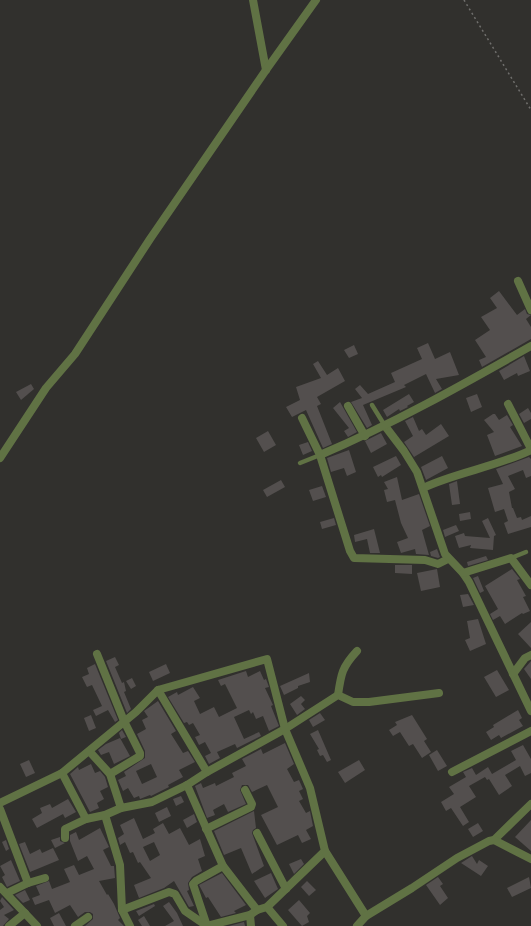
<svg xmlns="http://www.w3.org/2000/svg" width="531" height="926" font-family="Poppins,sans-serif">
	<rect width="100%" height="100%" fill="#31302d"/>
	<g fill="#534f4e" fill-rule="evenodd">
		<path d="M499,291L517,315L525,309L527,314L531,315L526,319L531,327V339L482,367L479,360L486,357L475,340L490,330L481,317L497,308L490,298Z"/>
		<path d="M428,343L435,359L450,352L459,375L436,379L442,389L435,393L426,374L404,385L406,387L363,405L372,425L367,428L351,402L362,398L355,389L360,385L368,394L395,382L391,373L422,359L417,348Z"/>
		<path d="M354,345L358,354L349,358L344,350Z"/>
		<path d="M524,356L530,371L518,376L517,373L504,380L499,371Z"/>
		<path d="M318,361L327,375L338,368L345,381L317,397L321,404L317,406L332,444L323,448L306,410L292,417L286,407L300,400L296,387L321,378L313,364Z"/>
		<path d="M31,384L34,389L21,400L16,392Z"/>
		<path d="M409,394L414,402L407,406L408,407L400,411L399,409L387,417L383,410Z"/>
		<path d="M477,394L482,407L471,412L466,398Z"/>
		<path d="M340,402L357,432L348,437L344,431L349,428L333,408Z"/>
		<path d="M528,408L531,413V419L524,423L519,414Z"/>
		<path d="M493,414H495L499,420L507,415L513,425L510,427L522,446L495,456L487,435L494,432L484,420Z"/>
		<path d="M413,417L419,431L422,429L426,435L441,424L449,436L414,457L404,442L413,436L405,421Z"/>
		<path d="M268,431L276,445L264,452L256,438Z"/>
		<path d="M381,433L387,444L371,453L365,441Z"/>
		<path d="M308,442L312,451L303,455L299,445Z"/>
		<path d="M349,450L356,472L347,476L344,468L331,472L327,458Z"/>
		<path d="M396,456L401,465L382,477L381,475L378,477L373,467Z"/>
		<path d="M442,456L448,468L426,480L421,467Z"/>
		<path d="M529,457L531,459V476L526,478L523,470L508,476L515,489L509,492L512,508H513L517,518L521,517L522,520L531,516V527L508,534L504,523L508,521L504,509L495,512L488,488L503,484L496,469Z"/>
		<path d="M397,477L402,500L419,494L430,526L422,530L429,555L416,554L415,549L401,553L397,542L408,538L401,523L395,500L387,502L384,490L388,489L384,482Z"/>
		<path d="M281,480L285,487L267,497L263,490Z"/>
		<path d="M457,481L460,504L452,505L449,484Z"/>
		<path d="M322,486L326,497L313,501L309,490Z"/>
		<path d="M470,512L471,519L460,521L459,514Z"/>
		<path d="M334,518L336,525L322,529L320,522Z"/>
		<path d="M488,518L496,535L494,536L493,550L470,548L471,545L459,548L455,536L464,533L465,536L490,538L482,521Z"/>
		<path d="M456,525L459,531L445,537L443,530Z"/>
		<path d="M374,529L380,553H370L367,539L355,542L354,535Z"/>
		<path d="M437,549L440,557L438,558L431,556L430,552Z"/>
		<path d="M486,556L488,560L468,566L467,562Z"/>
		<path d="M395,565H412V574L395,573Z"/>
		<path d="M437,569L440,587L421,591L417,573Z"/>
		<path d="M512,569L520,579L517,580L526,596L523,597L530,611L523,614L522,613L505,624L500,616L493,620L490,614L498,609L485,586Z"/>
		<path d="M478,576L484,591L480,593L473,578Z"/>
		<path d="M468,594L474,605L463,607L460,595Z"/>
		<path d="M478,619L486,644L470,651L465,640L470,638L467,621Z"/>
		<path d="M531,622V648L518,634Z"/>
		<path d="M115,657L119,665L115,667L122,683L124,682L126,691L124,692L131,709L127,713L106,661Z"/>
		<path d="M531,661V679L524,669Z"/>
		<path d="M95,664L118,720L115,722L108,710L96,716L93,710L102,706L92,685L87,687L82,677L89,674L87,668Z"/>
		<path d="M166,664L170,673L153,681L149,672Z"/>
		<path d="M497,670L509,690L496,697L484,677Z"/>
		<path d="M246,671L248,677L260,671L264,680L266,679L269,687L265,688L273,705L271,706L279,726L269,731L263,716L256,719L253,712L251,714L249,710L234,717L244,739L259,732L261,736L237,748L235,744L217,752L220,758L209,764L205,756L211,753L205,742L199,745L195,737L200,735L193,723L189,725L187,722L184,723L168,697L177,692L178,695L193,687L200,698L194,701L200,714L214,707L219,717L237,708L225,684L221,686L218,680Z"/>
		<path d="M309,673L310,682L298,686V688L284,695L280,686Z"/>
		<path d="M132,678L136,686L131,689L126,681Z"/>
		<path d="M301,696L305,700L301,704L305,709L297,715L290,704Z"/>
		<path d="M158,701L176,731L171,734L183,753L188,751L195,762L179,770L183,777L168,785L169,787L151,796L150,795L140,799L139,796L134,798L128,788L123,791L118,780L126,776L124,772L145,758V751L137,734L146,729L142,720L148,717L144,711ZM151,764L157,777L142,784L136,771Z"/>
		<path d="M518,710L522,718L519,720L523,726L501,738L499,735L491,740L486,732L494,727L493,725Z"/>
		<path d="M320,713L325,720L313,727L309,720Z"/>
		<path d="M91,715L96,728L89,731L84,718Z"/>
		<path d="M412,715L427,739L424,741L431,752L422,758L413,744L409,746L400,732L393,736L389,730L397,725L395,722Z"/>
		<path d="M122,730L126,737L121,739L119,733Z"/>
		<path d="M318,730L331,760L327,762L323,755L320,756L317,750L319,749L310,734Z"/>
		<path d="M120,738L130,756L114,764L109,752L101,755L98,750L106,744Z"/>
		<path d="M285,743L294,764L287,769L294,782L299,780L303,789L299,791L303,799L299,801L306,813L310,811L313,826L306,830L311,839L302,843L298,835L277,845L261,815L278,807L267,785L252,792L248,785H242L240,790L246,804L228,812L224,804L213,810L215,815L207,818L195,786L201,783L203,788L215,783L216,786L234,777L232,773L246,766L242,759L261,749L263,754Z"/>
		<path d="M523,745L531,759V773L525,776L520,766L505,775L512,786L499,795L489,779L487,780L485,777L469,786L476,797L460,807L469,822L463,826L451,808L446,811L441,802L454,794L449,787L466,777L463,772L472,768L476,775L488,767L492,774L516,760L511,751Z"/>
		<path d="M437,750L447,766L438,771L429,755Z"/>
		<path d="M29,760L35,773L26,777L20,764Z"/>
		<path d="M359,760L365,770L345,783L338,772Z"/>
		<path d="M91,764L95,773L100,771L105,777L108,787L100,791L104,799L97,803L99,808L90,812L70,774L78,767L79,770Z"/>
		<path d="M181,796L184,802L176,806L173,799Z"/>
		<path d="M68,799L76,812L65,818L63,814L37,828L32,819L42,813L40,808L50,804L52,808Z"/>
		<path d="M167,807L171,816L159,822L155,813Z"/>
		<path d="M254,811L256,828L253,830L252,833L264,866L252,874L241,848L224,855L214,831Z"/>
		<path d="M194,814L197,822L187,828L183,820Z"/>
		<path d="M134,818L143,839L155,833L153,829L163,823L169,834L180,828L189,845L200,839L205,856L198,859L202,871L192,877L188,883L189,890L187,891L194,906L189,907L174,881L164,888L139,898L134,885L151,878L140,862L138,863L133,852L130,853L125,842L120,845L118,838L124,834L120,825ZM154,842L160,855L150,861L143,847Z"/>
		<path d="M531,820V851L515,837Z"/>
		<path d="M478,823L483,831L473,837L468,829Z"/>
		<path d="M100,828L109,847L103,850L111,866H114L115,878L99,881L107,895L108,894L114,904L120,918L118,920L124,926H85L93,919V914L90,912H85L78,917L70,905L55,913L49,900L35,905L32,898L40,895L36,886L49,881L52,889L70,882L64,869L74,865L79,875L94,869L87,856L78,861L70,841V835L76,832L79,840Z"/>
		<path d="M60,837V841L65,843L55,848L51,840Z"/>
		<path d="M6,840L9,849L6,851L2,842Z"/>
		<path d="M25,842L30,854L40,849L42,853L53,848L59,860L30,872L19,844Z"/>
		<path d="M472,856L477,864L479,860L488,866L481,876L461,863Z"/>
		<path d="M301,859L304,864L294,874L289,864Z"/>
		<path d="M11,860L20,881L7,887L2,877L5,875L0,866Z"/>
		<path d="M222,873L246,905L234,911L236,913L221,917L208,897L206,898L199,885Z"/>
		<path d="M271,873L278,889L265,898L254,881Z"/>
		<path d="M438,877L443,884L440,886L448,898L440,905L426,885Z"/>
		<path d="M529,877L531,888L512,897L507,888Z"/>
		<path d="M307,881L316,890L309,896L301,887Z"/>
		<path d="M25,890L30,900L23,903L15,895Z"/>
		<path d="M2,897L14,910L4,915L9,919L3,926H0V910L4,907L0,901Z"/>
		<path d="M299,900L310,913L307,916L309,922L302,926L288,910Z"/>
		<path d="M169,902L177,913L183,926H165L174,921L163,906Z"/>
		<path d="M154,904L155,906L139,916L136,911Z"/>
		<path d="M59,913L66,926H54L50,918Z"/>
		<path d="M144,916L150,926H142L138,920Z"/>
		<path d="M244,922L245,926H229Z"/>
	</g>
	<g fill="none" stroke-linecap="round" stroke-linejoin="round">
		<path stroke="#706f6d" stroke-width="1.5" stroke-dasharray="2 3" stroke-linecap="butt" d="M464,0L531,110"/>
		<g stroke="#607244" stroke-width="4.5">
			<path d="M372,405L385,426"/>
			<path d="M300,463L320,455"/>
			<path d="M511,558L526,552"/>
		</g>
		<g stroke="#607244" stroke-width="8">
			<path d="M253,0L266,70"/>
			<path d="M518,281L531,310"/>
			<path d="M508,404L531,449"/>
			<path d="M348,406L365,436"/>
			<path d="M302,418L320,455L350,551L354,558L425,560L438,564L448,559"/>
			<path d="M385,426L404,451L417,472L445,554L463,573L469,582L531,711"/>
			<path d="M320,455C393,424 462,385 531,346"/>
			<path d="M0,458L46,388L75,354L150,239L266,70L316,0"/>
			<path d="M423,488C457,472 496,467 531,450"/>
			<path d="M463,573L511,558L531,585"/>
			<path d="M97,654L124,721L140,753V756L110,774"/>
			<path d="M513,674L525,658L531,655"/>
			<path d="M158,690L207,772"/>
			<path d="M338,695C341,674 342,667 357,651"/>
			<path d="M90,752L110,774L121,808L152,802L187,785L207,772L285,729L338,695L353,702H369L439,693"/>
			<path d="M452,772L531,731"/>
			<path d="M62,773L86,819"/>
			<path d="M187,785L223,866L257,910"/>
			<path d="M0,803L62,773L136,712L158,690L267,659L285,729L310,788L325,851L267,907L257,910L250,915L251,926"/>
			<path d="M0,809L28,883"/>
			<path d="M105,815L120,865L122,910L130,926"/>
			<path d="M206,829L251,807L252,804L245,790"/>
			<path d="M257,833L286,889"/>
			<path d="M65,838V829L86,819L105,815L121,808"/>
			<path d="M494,840L531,804"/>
			<path d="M325,851L366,916"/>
			<path d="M0,887L37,926"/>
			<path d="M7,893L28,883L45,878"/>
			<path d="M267,907L283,926"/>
			<path d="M122,910L169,892L175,894L185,911L207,926L250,915"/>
			<path d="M9,926L25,913"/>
			<path d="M75,926L88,917"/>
			<path d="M207,926L193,884L196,881L223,866"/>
			<path d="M357,926L366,916L412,888L457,858L489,841L494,840L531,859"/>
		</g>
	</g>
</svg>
